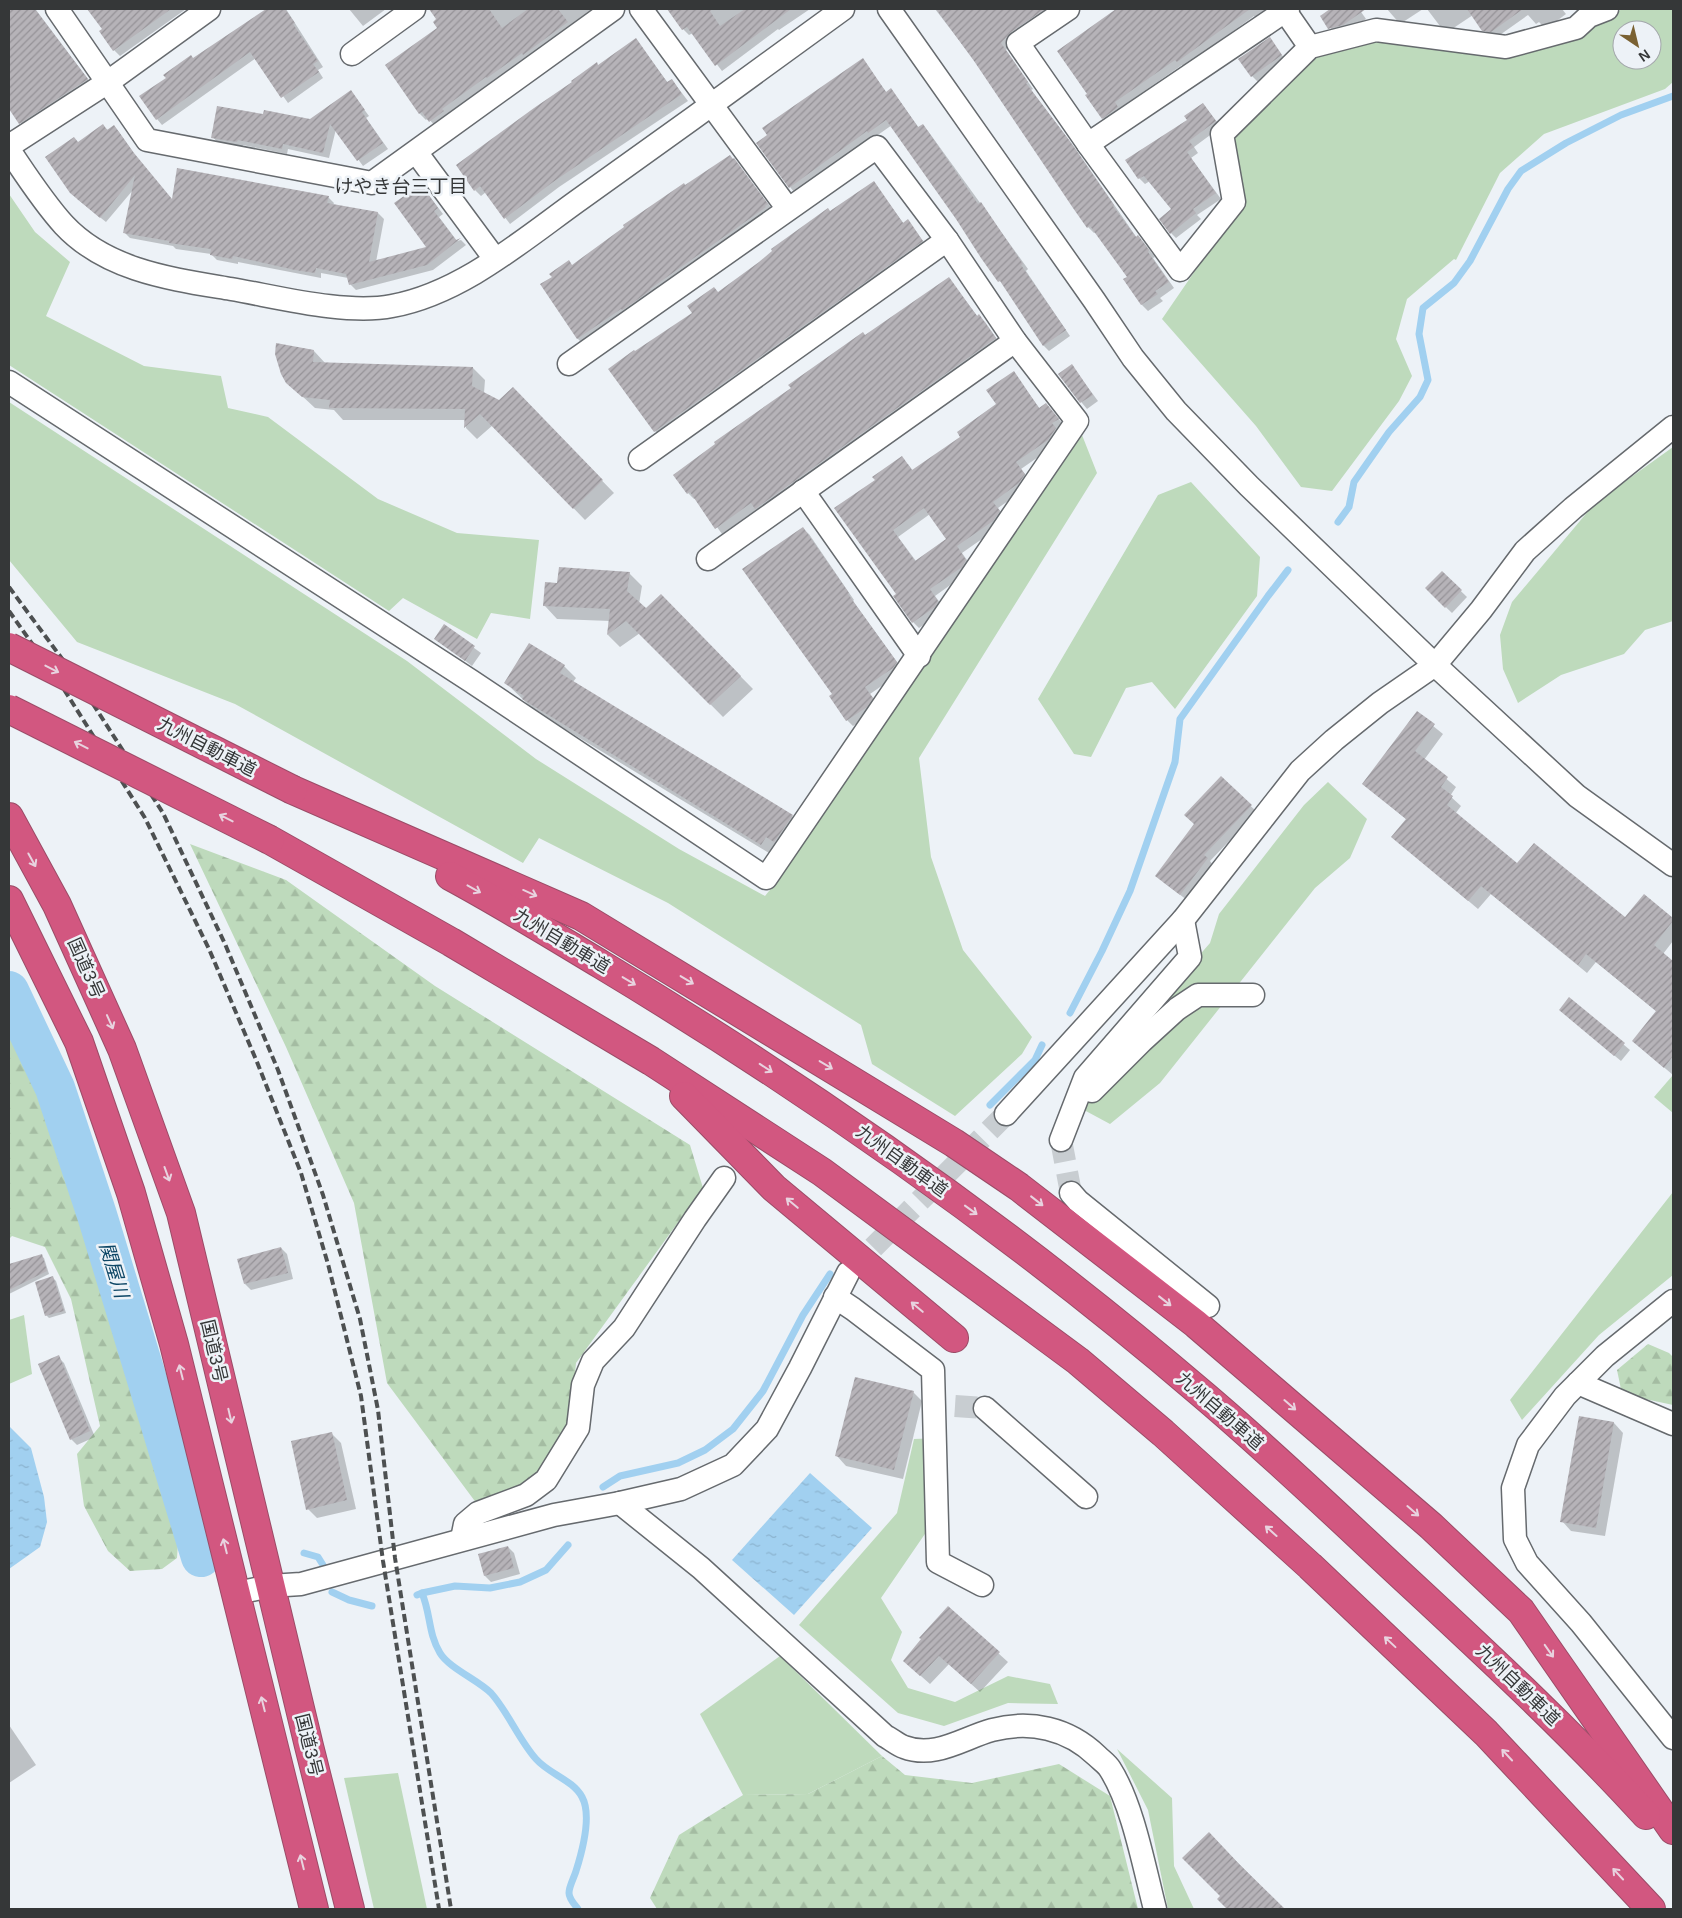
<svg xmlns="http://www.w3.org/2000/svg" width="1682" height="1918" font-family="Arial,'Noto Sans JP',sans-serif">
	<defs>
		<pattern id="forest-firs" width="22" height="20" patternUnits="userSpaceOnUse" patternTransform="scale(1.25)"><rect width="22" height="20" fill="#bedabc"/><path d="M5 1l3.5 6h-7zM16 11l3.5 6h-7z" fill="#a4bca2"/></pattern>
		<pattern id="water-ripples" width="26" height="14" patternUnits="userSpaceOnUse" patternTransform="scale(1.25)"><rect width="26" height="14" fill="#a1d0f0"/><path d="M2 4q2-2 4 0t4 0M15 11q2-2 4 0t4 0" fill="none" stroke="#8bb3cf"/></pattern>
		<pattern id="building-hatch" width="6" height="6" patternUnits="userSpaceOnUse" patternTransform="scale(1.25)"><rect width="6" height="6" fill="#b6b3b8"/><path d="M-1 1l2-2M0 6l6-6M5 7l2-2" fill="none" stroke="#959297"/></pattern>
	</defs>
	<rect width="100%" height="100%" fill="#edf2f7"/>
	<g fill="#bedabc" fill-rule="evenodd">
		<path d="M1622,9H1673V82L1665,89L1544,134L1500,173L1456,260L1454,259L1407,299L1396,339L1412,376L1399,401L1332,491L1301,487L1256,426L1162,319L1245,198L1233,136L1320,54L1376,39L1505,53L1584,32ZM1622,30H1652V60H1622Z"/>
		<path d="M9,194L35,232L70,262L46,316L144,366L221,376L228,408L268,417L378,499L457,533L539,540L530,619L491,613L477,639L403,598L389,611L9,365Z"/>
		<path d="M9,402L407,661L536,759L679,849L765,896L781,876L1082,435L1097,473L919,758L931,857L963,950L1032,1037L1022,1054L955,1116L872,1064L861,1025L668,903L539,838L523,863L235,704L77,642L9,560Z"/>
		<path d="M1673,447V621L1645,630L1624,654L1561,675L1518,703L1503,669L1500,635L1512,602L1595,503Z"/>
		<path d="M1191,482L1260,557L1257,596L1175,709L1152,682L1126,688L1091,757L1074,754L1038,699L1158,495Z"/>
		<path d="M1328,782L1367,819L1350,858L1315,888L1160,1083L1110,1124L1084,1110L1110,1058L1210,943L1219,914L1304,805Z"/>
		<path d="M1673,1075V1113L1654,1097Z"/>
		<path d="M1673,1192V1275L1599,1335L1522,1420L1510,1400Z"/>
		<path d="M24,1315L32,1374L9,1384V1320Z"/>
		<path d="M941,1438L929,1528L881,1598L902,1632L891,1660L908,1688L955,1702L1008,1676L1050,1684L1058,1704L1008,1703L944,1726L898,1713L799,1625L897,1513L914,1439Z"/>
		<path d="M780,1656L882,1756L808,1794L743,1795L700,1714Z"/>
		<path d="M1117,1749L1172,1798L1174,1866L1194,1909H1168L1148,1810Z"/>
		<path d="M398,1773L427,1909H374L344,1778Z"/>
	</g>
	<g fill="url(#forest-firs)">
		<path d="M190,844L286,880L435,986L690,1145L703,1188L576,1363L570,1425L537,1479L477,1504L387,1383L354,1203L286,1047Z"/>
		<path d="M9,1016L62,1130L123,1326L179,1528L177,1558L162,1569L130,1571L108,1551L84,1506L77,1454L100,1426L71,1299L45,1247L12,1236L9,1239Z"/>
		<path d="M1648,1344L1669,1353L1673,1357V1405L1622,1394L1617,1370Z"/>
		<path d="M882,1756L905,1775L972,1783L1059,1764L1110,1796L1138,1909H657L650,1898L679,1835L743,1795L808,1794Z"/>
	</g>
	<g fill="url(#water-ripples)">
		<path d="M9,1426L31,1448L44,1497L47,1522L40,1547L9,1569Z"/>
		<path d="M810,1473L872,1528L794,1615L732,1560Z"/>
	</g>
	<g fill="#0003" fill-rule="evenodd">
		<path d="M9,9H38L36,10L93,86L26,129L9,107Z"/>
		<path d="M89,9H197L190,14L186,9L120,56L114,50L104,29Z"/>
		<path d="M268,9H286L323,67L318,70L323,78L288,103L256,58L162,125L157,119L193,59Z"/>
		<path d="M349,9H386L363,26Z"/>
		<path d="M453,9H596L447,115L436,127L428,118L426,120L420,114L439,28L434,22Z"/>
		<path d="M669,9H810L779,30L778,29L722,71L693,33L689,35L683,29Z"/>
		<path d="M935,9H1060L1017,38L1006,50L1033,89L1031,90L1075,148L1137,238L1138,237L1144,243L1155,257L1153,258L1174,288L1160,298L1163,301L1148,311L1142,305L1125,280L1128,277L1096,232L1094,233L1088,227L975,61Z"/>
		<path d="M1120,9H1270L1256,19L1254,16L1184,67L1182,65L1120,108L1123,113L1109,124L1103,118L1089,94L1058,51Z"/>
		<path d="M1332,9H1359L1366,19L1349,31L1336,34L1321,17Z"/>
		<path d="M1387,9H1423L1400,24Z"/>
		<path d="M1427,9H1562L1566,14L1546,29L1539,22L1536,24L1528,15L1497,37L1490,36L1473,15L1449,31L1443,30Z"/>
		<path d="M1270,39L1287,62L1258,82L1252,76Z"/>
		<path d="M636,40L668,83L672,80L688,101L559,187L510,224L486,192L481,196L475,190L598,66Z"/>
		<path d="M862,60L887,93L891,90L896,96L919,128L923,125L928,131L1028,269L1026,271L1070,336L1049,351L1044,346L1005,286L892,125L875,137L873,136L795,193L790,187Z"/>
		<path d="M351,92L369,116L366,118L388,149L363,166L336,129L329,158L288,149L287,154L243,145L242,147L218,143L213,137L264,115L311,120Z"/>
		<path d="M1203,104L1221,127L1194,147L1198,153L1191,158L1221,199L1197,215L1201,219L1176,238L1171,233L1173,209L1150,181L1145,184L1139,178L1127,161L1188,121Z"/>
		<path d="M103,126L108,130L114,126L119,132L139,161L172,200L328,197L334,203L333,205L378,213L384,219L376,262L428,248L421,185L443,214L439,217L457,241L461,240L466,245L433,270L356,290L350,284L348,278L321,273V278L238,262V264L217,260L211,254L176,249L173,246L130,238L124,232L133,190L106,222L77,199L78,143Z"/>
		<path d="M734,160L773,210L584,345L578,339L542,285L572,266L686,187Z"/>
		<path d="M874,183L904,224L908,221L928,248L661,437L655,431L694,314L719,293Z"/>
		<path d="M949,279L978,317L985,322L1001,345L762,514L757,509L722,534L696,498L694,499L688,493L865,336Z"/>
		<path d="M314,351L326,364L473,368L485,380L484,393L499,401L513,389L614,493L585,520L493,425L477,439L466,428V420H343L334,410L315,408L287,382L278,363L276,354Z"/>
		<path d="M1072,366L1098,401L1087,409L1059,375Z"/>
		<path d="M1014,373L1040,409L1046,405L1064,425L1057,430L1061,435L1054,446L1021,469L1030,481L1025,489L998,508L1005,518L999,527L962,553L972,567L967,573L935,596L944,608L941,613L919,628L913,622L898,594L836,508L908,464L913,471L962,437L998,405ZM930,514L947,539L916,561L898,537Z"/>
		<path d="M802,528L809,534L854,600L853,601L902,669L899,674L870,694L878,705L873,713L853,726L847,720L834,694Z"/>
		<path d="M629,573L642,586L639,604L646,610L661,596L753,689L723,717L640,633L620,647L608,635L610,621L557,619L545,606L558,584Z"/>
		<path d="M1442,573L1467,597L1452,613L1426,588Z"/>
		<path d="M444,626L481,653L472,666L436,638Z"/>
		<path d="M564,666L576,678L573,682L792,816L804,828L774,856L535,711L506,683Z"/>
		<path d="M1417,713L1443,734L1424,760L1456,787L1450,796L1461,806L1455,814L1517,865L1625,919L1644,895L1673,919V941L1663,954L1673,963V1075L1633,1041L1657,1012L1596,962L1587,973L1491,894L1478,909L1393,837L1407,820L1364,784Z"/>
		<path d="M1221,778L1257,812L1210,861L1213,865L1187,900L1163,882Z"/>
		<path d="M1570,999L1630,1050L1621,1061L1560,1010Z"/>
		<path d="M281,1248L287,1254L293,1279L251,1290L245,1284Z"/>
		<path d="M41,1256L44,1258L49,1274L9,1294V1265Z"/>
		<path d="M53,1278L56,1281L66,1313L49,1318L46,1315Z"/>
		<path d="M58,1357L64,1363L95,1437L77,1445L71,1439Z"/>
		<path d="M913,1392L922,1401L903,1479L846,1466L837,1456Z"/>
		<path d="M1614,1423L1623,1433L1605,1536L1571,1531L1562,1521Z"/>
		<path d="M331,1433L341,1443L356,1509L317,1518L308,1509Z"/>
		<path d="M508,1547L514,1553L520,1574L491,1582L485,1576L480,1555Z"/>
		<path d="M948,1608L1008,1662L980,1692L949,1664L930,1684L913,1669Z"/>
		<path d="M9,1725L36,1765L9,1783Z"/>
		<path d="M1209,1833L1283,1909H1229L1219,1899L1222,1897Z"/>
	</g>
	<g fill="none" stroke-linecap="round" stroke-linejoin="round">
		<g stroke="#a1d0f0" stroke-width="7">
			<path d="M1338,522L1349,507L1354,482L1389,432L1420,397L1428,380L1419,334L1423,308L1454,283L1470,261L1508,189L1521,171L1566,143L1621,115L1673,96"/>
			<path d="M1070,1013L1102,951L1130,891L1175,762L1180,719L1268,596L1288,570"/>
			<path d="M990,1105L1035,1060L1042,1045"/>
			<path d="M603,1487L620,1476L678,1463L705,1450L733,1429L763,1391L803,1315L830,1274"/>
			<path d="M304,1553L318,1557L323,1565"/>
			<path d="M332,1592L349,1600L372,1606"/>
			<path d="M422,1593C431,1615 428,1633 440,1653C449,1668 478,1680 491,1693C508,1712 519,1740 536,1759C549,1774 573,1780 582,1797C592,1815 582,1852 576,1871C574,1878 569,1886 569,1893C569,1899 575,1905 578,1909"/>
			<path d="M417,1595L422,1593L455,1586L490,1588L520,1582L546,1570L568,1545"/>
		</g>
		<path stroke="#a1d0f0" stroke-width="40" d="M9,991L55,1088L97,1215L201,1557"/>
	</g>
	<g fill="url(#building-hatch)" fill-rule="evenodd">
		<path d="M9,9H35L88,79L19,124L9,109Z"/>
		<path d="M87,9H171L113,51L99,31L102,29Z"/>
		<path d="M266,9H285L295,23L293,24L318,61L313,64L319,72L281,98L250,52L156,120L139,96L166,78L163,75L191,55L193,58Z"/>
		<path d="M429,9H489L502,28L528,9H558L568,22L523,55L522,53L487,78L486,77L442,109L444,111L429,122L422,112L419,114L385,65L437,28L433,22L436,19Z"/>
		<path d="M667,9H713L710,11L720,26L745,9H791L715,66L687,27L682,30Z"/>
		<path d="M936,9H1045L1011,32L1001,43L1028,82L1026,83L1069,140L1114,205L1113,206L1136,237L1138,235L1149,250L1148,252L1169,282L1155,291L1158,294L1141,305L1123,279L1127,277L1090,226L1087,228L1073,208L974,61Z"/>
		<path d="M1116,9H1250L1177,62L1175,60L1115,102L1118,107L1102,119L1085,95L1087,94L1057,51Z"/>
		<path d="M1330,9H1366L1343,25L1328,29L1320,16Z"/>
		<path d="M1467,9H1523L1491,32L1482,31Z"/>
		<path d="M1270,37L1282,55L1251,77L1238,59Z"/>
		<path d="M636,38L667,82L672,79L682,94L553,182L504,219L480,186L474,191L456,165L534,108L572,82L571,81L597,62L598,65Z"/>
		<path d="M863,58L886,92L891,88L918,127L923,124L978,204L981,202L1023,264L1021,265L1066,330L1043,346L1000,281L998,282L981,258L956,219L886,120L868,133L867,131L789,188L756,143L767,135L762,128Z"/>
		<path d="M351,90L365,110L362,112L383,143L357,161L330,124L323,153L283,144L282,149L238,140L237,142L211,138L217,106L263,114L264,110L310,119Z"/>
		<path d="M1203,103L1216,121L1189,141L1194,147L1187,152L1216,193L1193,209L1196,213L1170,234L1159,219L1171,209L1144,176L1138,179L1125,160L1187,120L1184,116Z"/>
		<path d="M103,124L107,130L114,125L134,153L172,199L177,168L329,196L327,203L378,212L369,262L426,247L394,203L421,184L438,208L434,211L456,240L461,238L427,265L349,285L346,274L316,268L315,273L295,270L233,256L232,259L210,255L211,249L169,243V241L123,233L135,175L100,218L70,193L45,157L74,137L78,142Z"/>
		<path d="M730,155L733,159L734,158L768,204L765,206L766,207L650,289L651,290L627,307L622,310L621,309L577,339L540,284L552,277L549,274L569,260L572,265L624,227L623,225L684,183L685,185Z"/>
		<path d="M874,181L903,223L908,219L923,241L654,432L608,369L634,350L635,351L692,313L687,306L714,287L718,292L759,262L772,251L771,249L828,208L830,211Z"/>
		<path d="M949,277L977,316L979,314L996,338L755,509L751,503L715,529L690,492L687,494L673,475L715,444L714,442L791,388L788,385L863,332L865,335Z"/>
		<path d="M276,343L314,350L313,362L473,367L472,386L499,400L513,387L603,480L573,509L480,414L464,428L465,409L329,408L330,400L302,397L286,383L281,374L275,354Z"/>
		<path d="M1072,364L1093,395L1080,403L1058,374Z"/>
		<path d="M1014,371L1039,408L1046,403L1059,419L1052,423L1056,428L1048,440L1016,462L1025,474L1019,483L993,502L1000,511L993,521L957,546L966,560L962,567L930,589L938,601L935,607L912,623L893,596L896,594L834,508L875,480L872,477L902,456L912,470L960,437L957,432L996,404L986,390ZM924,508L946,539L915,561L893,530Z"/>
		<path d="M803,527L849,593L848,594L897,662L893,668L865,687L873,698L867,707L846,721L829,696L832,694L742,569Z"/>
		<path d="M559,567L630,572L627,591L646,608L661,594L741,676L710,705L626,621L607,635L610,609L543,606L545,582L557,583Z"/>
		<path d="M1442,571L1462,590L1445,608L1425,588Z"/>
		<path d="M444,624L475,646L465,661L434,639Z"/>
		<path d="M529,643L565,665L560,673L793,815L774,842L766,837L761,845L522,699L524,696L504,683Z"/>
		<path d="M1417,711L1435,724L1415,751L1448,777L1441,787L1453,796L1447,805L1517,863L1534,843L1625,917L1644,894L1673,918V921L1654,945L1673,961V1056L1664,1068L1632,1041L1656,1011L1586,954L1578,965L1481,886L1468,901L1391,837L1406,819L1362,784Z"/>
		<path d="M1221,776L1252,805L1204,855L1208,858L1180,895L1155,876L1194,824L1184,815Z"/>
		<path d="M1569,997L1625,1043L1614,1056L1559,1010Z"/>
		<path d="M281,1247L288,1273L244,1284L237,1259Z"/>
		<path d="M42,1254L47,1271L9,1290V1264Z"/>
		<path d="M53,1276L64,1311L45,1316L35,1282Z"/>
		<path d="M59,1355L90,1431L70,1440L38,1364Z"/>
		<path d="M855,1377L914,1391L894,1470L835,1456Z"/>
		<path d="M1579,1416L1614,1422L1596,1528L1560,1522Z"/>
		<path d="M332,1432L347,1500L306,1510L291,1441Z"/>
		<path d="M508,1546L514,1568L484,1576L478,1554Z"/>
		<path d="M948,1606L1000,1652L971,1684L939,1656L920,1676L903,1661L921,1639L919,1638Z"/>
		<path d="M1209,1832L1239,1864L1285,1909H1227L1217,1899L1220,1896L1182,1858Z"/>
	</g>
	<g fill="none" stroke-linecap="round" stroke-linejoin="round">
		<g stroke="#c8cdd1" stroke-width="22" stroke-dasharray="22 11" stroke-linecap="butt">
			<path d="M1061,1140L1071,1193"/>
			<path d="M850,1271L1006,1114"/>
			<path d="M955,1406L985,1408"/>
		</g>
		<defs>
			<g id="minor">
				<path d="M57,9L147,140L372,183L613,9"/>
				<path d="M641,9L788,209"/>
				<path d="M889,9L1094,300L1133,358L1176,411L1249,486L1435,665L1577,796L1673,865"/>
				<path d="M1068,9L1018,43L1088,144L1180,270L1234,202L1222,134L1310,47L1376,30L1506,47L1576,28L1589,16L1607,9"/>
				<path d="M1285,11L1310,47"/>
				<path d="M352,54L414,9"/>
				<path d="M1088,144L1288,9"/>
				<path d="M9,146L108,82L209,9"/>
				<path d="M9,150C26,175 43,202 64,225C107,271 172,279 231,289C278,297 346,315 392,306C463,293 525,238 583,197C670,135 757,72 843,9"/>
				<path d="M416,152L495,259"/>
				<path d="M9,382L471,681L766,878L1077,421L1015,341L947,240L877,147L569,364"/>
				<path d="M640,459L947,240"/>
				<path d="M803,491L919,656"/>
				<path d="M708,559L1015,341"/>
				<path d="M1092,1091L1142,1041L1177,1009L1198,995H1253"/>
				<path d="M1006,1114L1183,920L1300,771L1334,740L1380,703L1435,665L1481,610L1525,551L1573,508L1673,427"/>
				<path d="M1061,1140L1085,1078L1190,957L1183,920"/>
				<path d="M1071,1193L1078,1201L1208,1306"/>
				<path d="M835,1297L853,1309L933,1370L938,1562L982,1585"/>
				<path d="M1673,1301L1605,1356L1565,1396L1528,1445L1513,1488L1515,1539L1527,1563L1581,1623L1673,1738"/>
				<path d="M1578,1383L1673,1424"/>
				<path d="M985,1408L1086,1497"/>
				<path d="M620,1503L701,1568L885,1736C891,1739 898,1745 904,1747C935,1759 963,1738 992,1730C1030,1720 1068,1728 1097,1756C1101,1760 1107,1764 1110,1769C1133,1805 1144,1867 1155,1909"/>
				<path d="M462,1539L465,1524L478,1513L526,1495L546,1480L578,1428L583,1385L593,1361L624,1328L695,1219L724,1178"/>
				<path d="M237,1593L270,1586L301,1584L554,1515L620,1503L681,1489L733,1465L767,1429L800,1368L848,1273"/>
			</g>
			<g id="highway">
				<path d="M293,790L581,916L954,1143L1019,1187L1196,1324L1431,1526L1521,1611L1673,1830"/>
				<path d="M9,817L57,905L122,1049L181,1213L309,1746L350,1909"/>
				<path d="M270,840L451,942L651,1061L822,1172L1078,1361L1163,1433L1310,1566L1486,1733L1651,1909"/>
				<path d="M450,876C502,904 552,935 602,965C813,1092 1014,1233 1201,1393C1265,1447 1327,1506 1388,1563C1476,1645 1565,1726 1646,1815"/>
				<path d="M9,900L79,1042L131,1193L174,1344L314,1909"/>
				<path d="M684,1096L774,1188L954,1338"/>
			</g>
		</defs>
		<use href="#minor" stroke="#666a6e" stroke-width="25"/>
		<use href="#highway" stroke="#9b4c67" stroke-width="30"/>
		<use href="#minor" stroke="#fff" stroke-width="22"/>
		<use href="#highway" stroke="#d25780" stroke-width="28"/>
		<g stroke="#4d5051" stroke-width="4" stroke-dasharray="8 4" stroke-linecap="butt">
			<path d="M9,587L77,679L163,813L225,944L278,1070L323,1195L360,1319L378,1410L395,1558L451,1909"/>
			<path d="M9,611L60,683L145,818L209,949L257,1062L301,1173L328,1264L361,1396L383,1561L439,1909"/>
		</g>
		<defs>
			<g id="highway-bridge">
				<path d="M9,647L293,790"/>
				<path d="M9,709L270,840"/>
			</g>
		</defs>
		<use href="#highway-bridge" stroke="#9b4c67" stroke-width="30" stroke-linecap="butt"/>
		<use href="#highway-bridge" stroke="#d25780" stroke-width="28"/>
	</g>
	<defs><path id="oneway-shaft" d="M-6 0H5M1.5-3L5.5 0L1.5 3" fill="none" stroke-width="1.6" stroke-linecap="round" stroke-linejoin="round" transform="scale(1.25)"/></defs>
	<g stroke="#e8d3df">
		<use href="#oneway-shaft" transform="translate(52 669) rotate(27)"/>
		<use href="#oneway-shaft" transform="translate(81 745) rotate(-153)"/>
		<use href="#oneway-shaft" transform="translate(226 818) rotate(-153)"/>
		<use href="#oneway-shaft" transform="translate(32 860) rotate(61)"/>
		<use href="#oneway-shaft" transform="translate(474 889) rotate(29)"/>
		<use href="#oneway-shaft" transform="translate(530 893) rotate(24)"/>
		<use href="#oneway-shaft" transform="translate(687 980) rotate(31)"/>
		<use href="#oneway-shaft" transform="translate(629 981) rotate(31)"/>
		<use href="#oneway-shaft" transform="translate(110 1022) rotate(66)"/>
		<use href="#oneway-shaft" transform="translate(826 1065) rotate(31)"/>
		<use href="#oneway-shaft" transform="translate(766 1068) rotate(33)"/>
		<use href="#oneway-shaft" transform="translate(167 1174) rotate(70)"/>
		<use href="#oneway-shaft" transform="translate(1037 1201) rotate(38)"/>
		<use href="#oneway-shaft" transform="translate(792 1203) rotate(-140)"/>
		<use href="#oneway-shaft" transform="translate(971 1210) rotate(36)"/>
		<use href="#oneway-shaft" transform="translate(1165 1301) rotate(38)"/>
		<use href="#oneway-shaft" transform="translate(917 1307) rotate(-140)"/>
		<use href="#oneway-shaft" transform="translate(181 1372) rotate(-104)"/>
		<use href="#oneway-shaft" transform="translate(1290 1405) rotate(41)"/>
		<use href="#oneway-shaft" transform="translate(230 1416) rotate(77)"/>
		<use href="#oneway-shaft" transform="translate(1413 1511) rotate(41)"/>
		<use href="#oneway-shaft" transform="translate(1271 1531) rotate(-138)"/>
		<use href="#oneway-shaft" transform="translate(225 1546) rotate(-104)"/>
		<use href="#oneway-shaft" transform="translate(1390 1642) rotate(-137)"/>
		<use href="#oneway-shaft" transform="translate(1549 1651) rotate(55)"/>
		<use href="#oneway-shaft" transform="translate(263 1704) rotate(-104)"/>
		<use href="#oneway-shaft" transform="translate(1507 1755) rotate(-133)"/>
		<use href="#oneway-shaft" transform="translate(302 1862) rotate(-104)"/>
		<use href="#oneway-shaft" transform="translate(1618 1874) rotate(-133)"/>
	</g>
	<g text-anchor="middle" dominant-baseline="central" stroke-width="5" stroke-linejoin="round" paint-order="stroke">
		<g font-size="18" fill="#353738" stroke="#edf2f7">
			<text transform="translate(207 747) rotate(27)">九州自動車道</text>
			<text transform="translate(562 941) rotate(31)">九州自動車道</text>
			<text transform="translate(86 968) rotate(66)">国道3号</text>
			<text transform="translate(902 1161) rotate(36)">九州自動車道</text>
			<text transform="translate(214 1351) rotate(77)">国道3号</text>
			<text transform="translate(1220 1411) rotate(41)">九州自動車道</text>
			<text transform="translate(1518 1685) rotate(44)">九州自動車道</text>
			<text transform="translate(309 1745) rotate(76)">国道3号</text>
		</g>
		<g font-size="19" fill="#353738" stroke="#edf2f7">
			<text x="401" y="186">けやき台三丁目</text>
		</g>
		<g font-size="19" font-style="italic" fill="#0e4766" stroke="#edf2f7">
			<text transform="translate(114 1270) rotate(73)">関屋川</text>
		</g>
	</g>
	<rect width="1682" height="1918" fill="none" stroke="#353738" stroke-width="20"/>
	<g transform="translate(1637 45) rotate(145)"><circle r="24" fill="#edf2f7" stroke="#a3a7ab"/>
	<path d="M0-4L9 19L0 12L-9 19Z" fill="#7a6132"/>
	<text y="-8" font-size="14" font-weight="bold" text-anchor="middle" fill="#353738">N</text>
	</g>
</svg>
